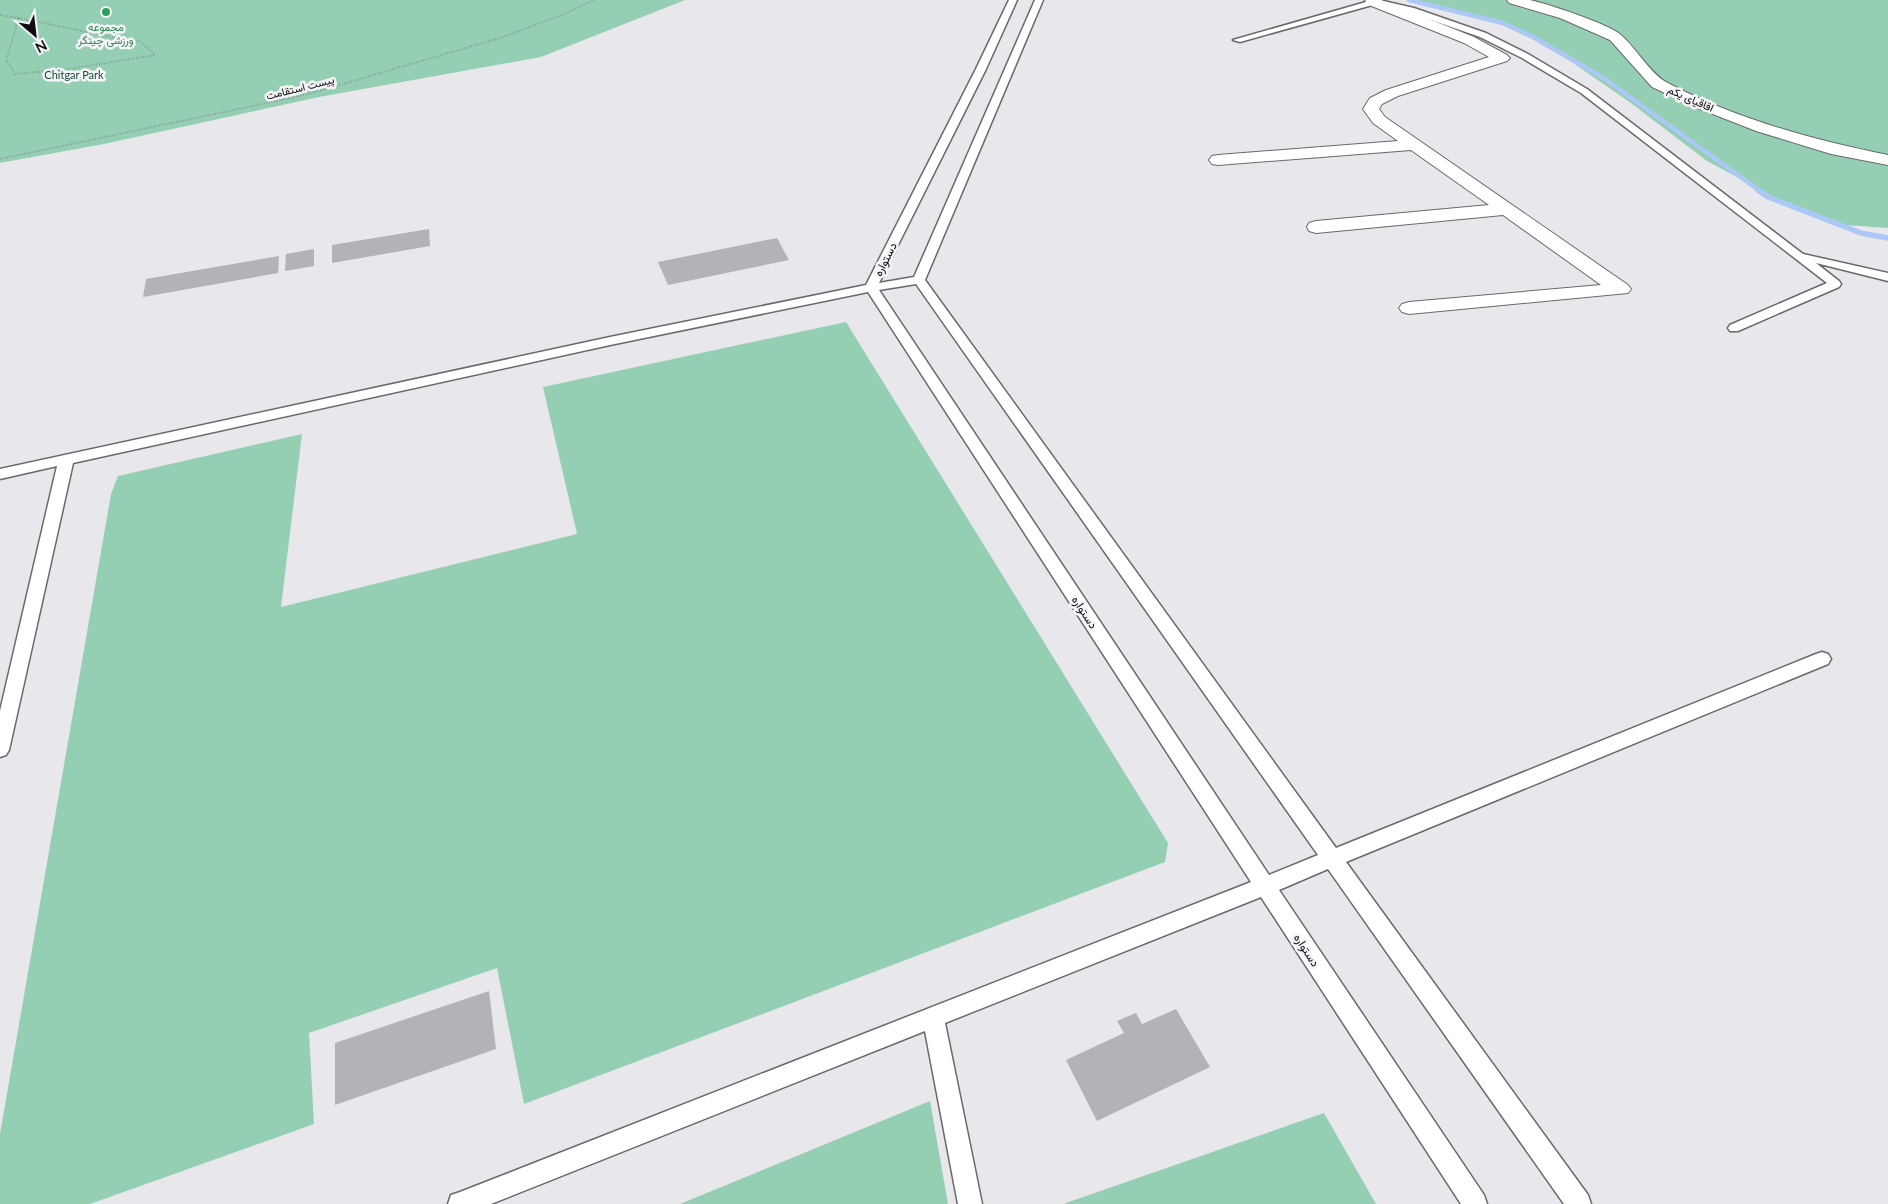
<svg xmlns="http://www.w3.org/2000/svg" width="1888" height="1204" font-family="Lato,Vazirmatn,sans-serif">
	<rect width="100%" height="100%" fill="#e8e7eb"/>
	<g fill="#95cfb3">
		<path d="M0,0H685L541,57L319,97L104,144L0,163Z"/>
		<path d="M1416,0H1888V228L1831,224L1791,206L1707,161L1631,103L1550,47L1487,18Z"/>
		<path d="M846,322L1168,843L1165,862L524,1104L497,968L309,1033L314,1124L90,1204H0V1134L111,494L118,476L302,434L281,607L577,534L543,387Z"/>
		<path d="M930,1101L948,1204H680Z"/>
		<path d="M1324,1113L1376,1204H1063Z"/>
	</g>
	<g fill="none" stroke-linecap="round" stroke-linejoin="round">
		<path stroke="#abc8f6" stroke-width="4.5" d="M1409,0L1503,23L1533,37L1602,77L1760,191"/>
		<path stroke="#abc8f6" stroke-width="5.5" d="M1758,190L1768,197L1861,233L1888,238"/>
	</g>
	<g fill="#b3b2b6">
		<path d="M429,229L430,246L332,263V245Z"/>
		<path d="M777,238L789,260L668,285L658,262Z"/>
		<path d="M314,249V266L285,271L286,254Z"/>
		<path d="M279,256L278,273L143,297L146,279Z"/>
		<path d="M489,991L496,1049L335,1105V1043Z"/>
		<path d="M1176,1009L1210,1067L1097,1121L1066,1060L1124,1033L1117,1021L1136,1013L1142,1024Z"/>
	</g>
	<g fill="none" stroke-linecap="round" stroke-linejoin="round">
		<defs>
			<g id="service">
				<path d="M1009,0H1017L986,69L879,283L914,277L1035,0H1043L925,280L1336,848L1816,654L1822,652L1828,654L1831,659L1828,664L1346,862L1588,1195L1591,1204H1564L1328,869L1279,890L1484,1195L1487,1204H1461L1261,897L945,1023L982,1204H958L925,1031L491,1204H448L451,1195L460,1192L1251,882L868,292L610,345L73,463L9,750L6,755L0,757V711L57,466L0,479V469L610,337L866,285L976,69ZM916,284L1318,855L1269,875L879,290Z"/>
				<path d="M1365,0H1379L1414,8L1486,33L1528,54L1587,89L1803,254L1888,273V281L1816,263L1839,281L1841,284L1839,287L1738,331H1730L1728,328L1730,325L1827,283L1581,93L1522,58L1480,37L1408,12L1376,4L1240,42L1233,40L1366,2Z"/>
			</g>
			<g id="minor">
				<path d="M1368,0H1381L1474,37L1507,55L1510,58L1507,61L1398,96L1382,104L1379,109L1385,117L1628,285L1631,289L1628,293L1409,314L1402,312L1399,308L1402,304L1409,302L1601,285L1503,215L1316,233L1309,231L1307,227L1309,223L1316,221L1489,205L1411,150L1218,165L1212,164L1209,160L1212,156L1218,155L1398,141L1373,123L1363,109L1370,98L1386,90L1489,57L1464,43L1369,5L1367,2Z"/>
				<path d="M1507,0C1514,0 1523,0 1530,0C1548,4 1609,24 1621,35C1635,47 1651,74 1666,82C1730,117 1816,141 1888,155V165L1831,154L1756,131L1700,109L1652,87L1610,40L1560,18L1509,3Z"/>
			</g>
		</defs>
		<use href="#service" stroke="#69696c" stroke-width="3"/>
		<use href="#minor" stroke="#69696c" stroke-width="2"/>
		<g stroke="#737275" stroke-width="2" stroke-dasharray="0.5 2" stroke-linecap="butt">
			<path d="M0,15L19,18"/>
			<path d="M19,18L121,39L140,41L155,55L63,70L15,74L6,60Z"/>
			<path d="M0,159L305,95L500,38L562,15L594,0"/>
		</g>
		<use href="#service" fill="#fff" fill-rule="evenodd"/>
		<use href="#minor" fill="#fff" fill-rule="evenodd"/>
	</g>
	<circle fill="#2e9e5b" stroke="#f5f5f9" stroke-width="2" cx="106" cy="12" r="5"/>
	<g text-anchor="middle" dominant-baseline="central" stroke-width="5" stroke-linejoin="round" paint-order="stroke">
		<g font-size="11" fill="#27864d" stroke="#f5f5f9">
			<text x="106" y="26">مجموعه<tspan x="106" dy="13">ورزشی چیتگر</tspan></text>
		</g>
		<g font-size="11" fill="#194633" stroke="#f5f5f9">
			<text x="74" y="74">Chitgar Park</text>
		</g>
		<g font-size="11" fill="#0d0c0e" stroke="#f5f5f9">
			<text transform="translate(300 87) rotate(-14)">پیست استقامت</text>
			<text transform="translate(1691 98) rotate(24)">اقاقیای یکم</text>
		</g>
		<g font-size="12" fill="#0d0c0e" stroke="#f5f5f9">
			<text transform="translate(885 259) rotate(-63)">دستواره</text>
			<text transform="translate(1085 612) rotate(57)">دستواره</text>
			<text transform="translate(1307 950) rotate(57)">دستواره</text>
		</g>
	</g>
	<g transform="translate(35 35) rotate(152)" stroke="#f5f5f9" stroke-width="4" paint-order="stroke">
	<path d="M0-4L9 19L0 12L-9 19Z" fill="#0d0c0e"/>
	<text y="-8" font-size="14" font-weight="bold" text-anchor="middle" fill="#0d0c0e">N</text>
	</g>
</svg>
